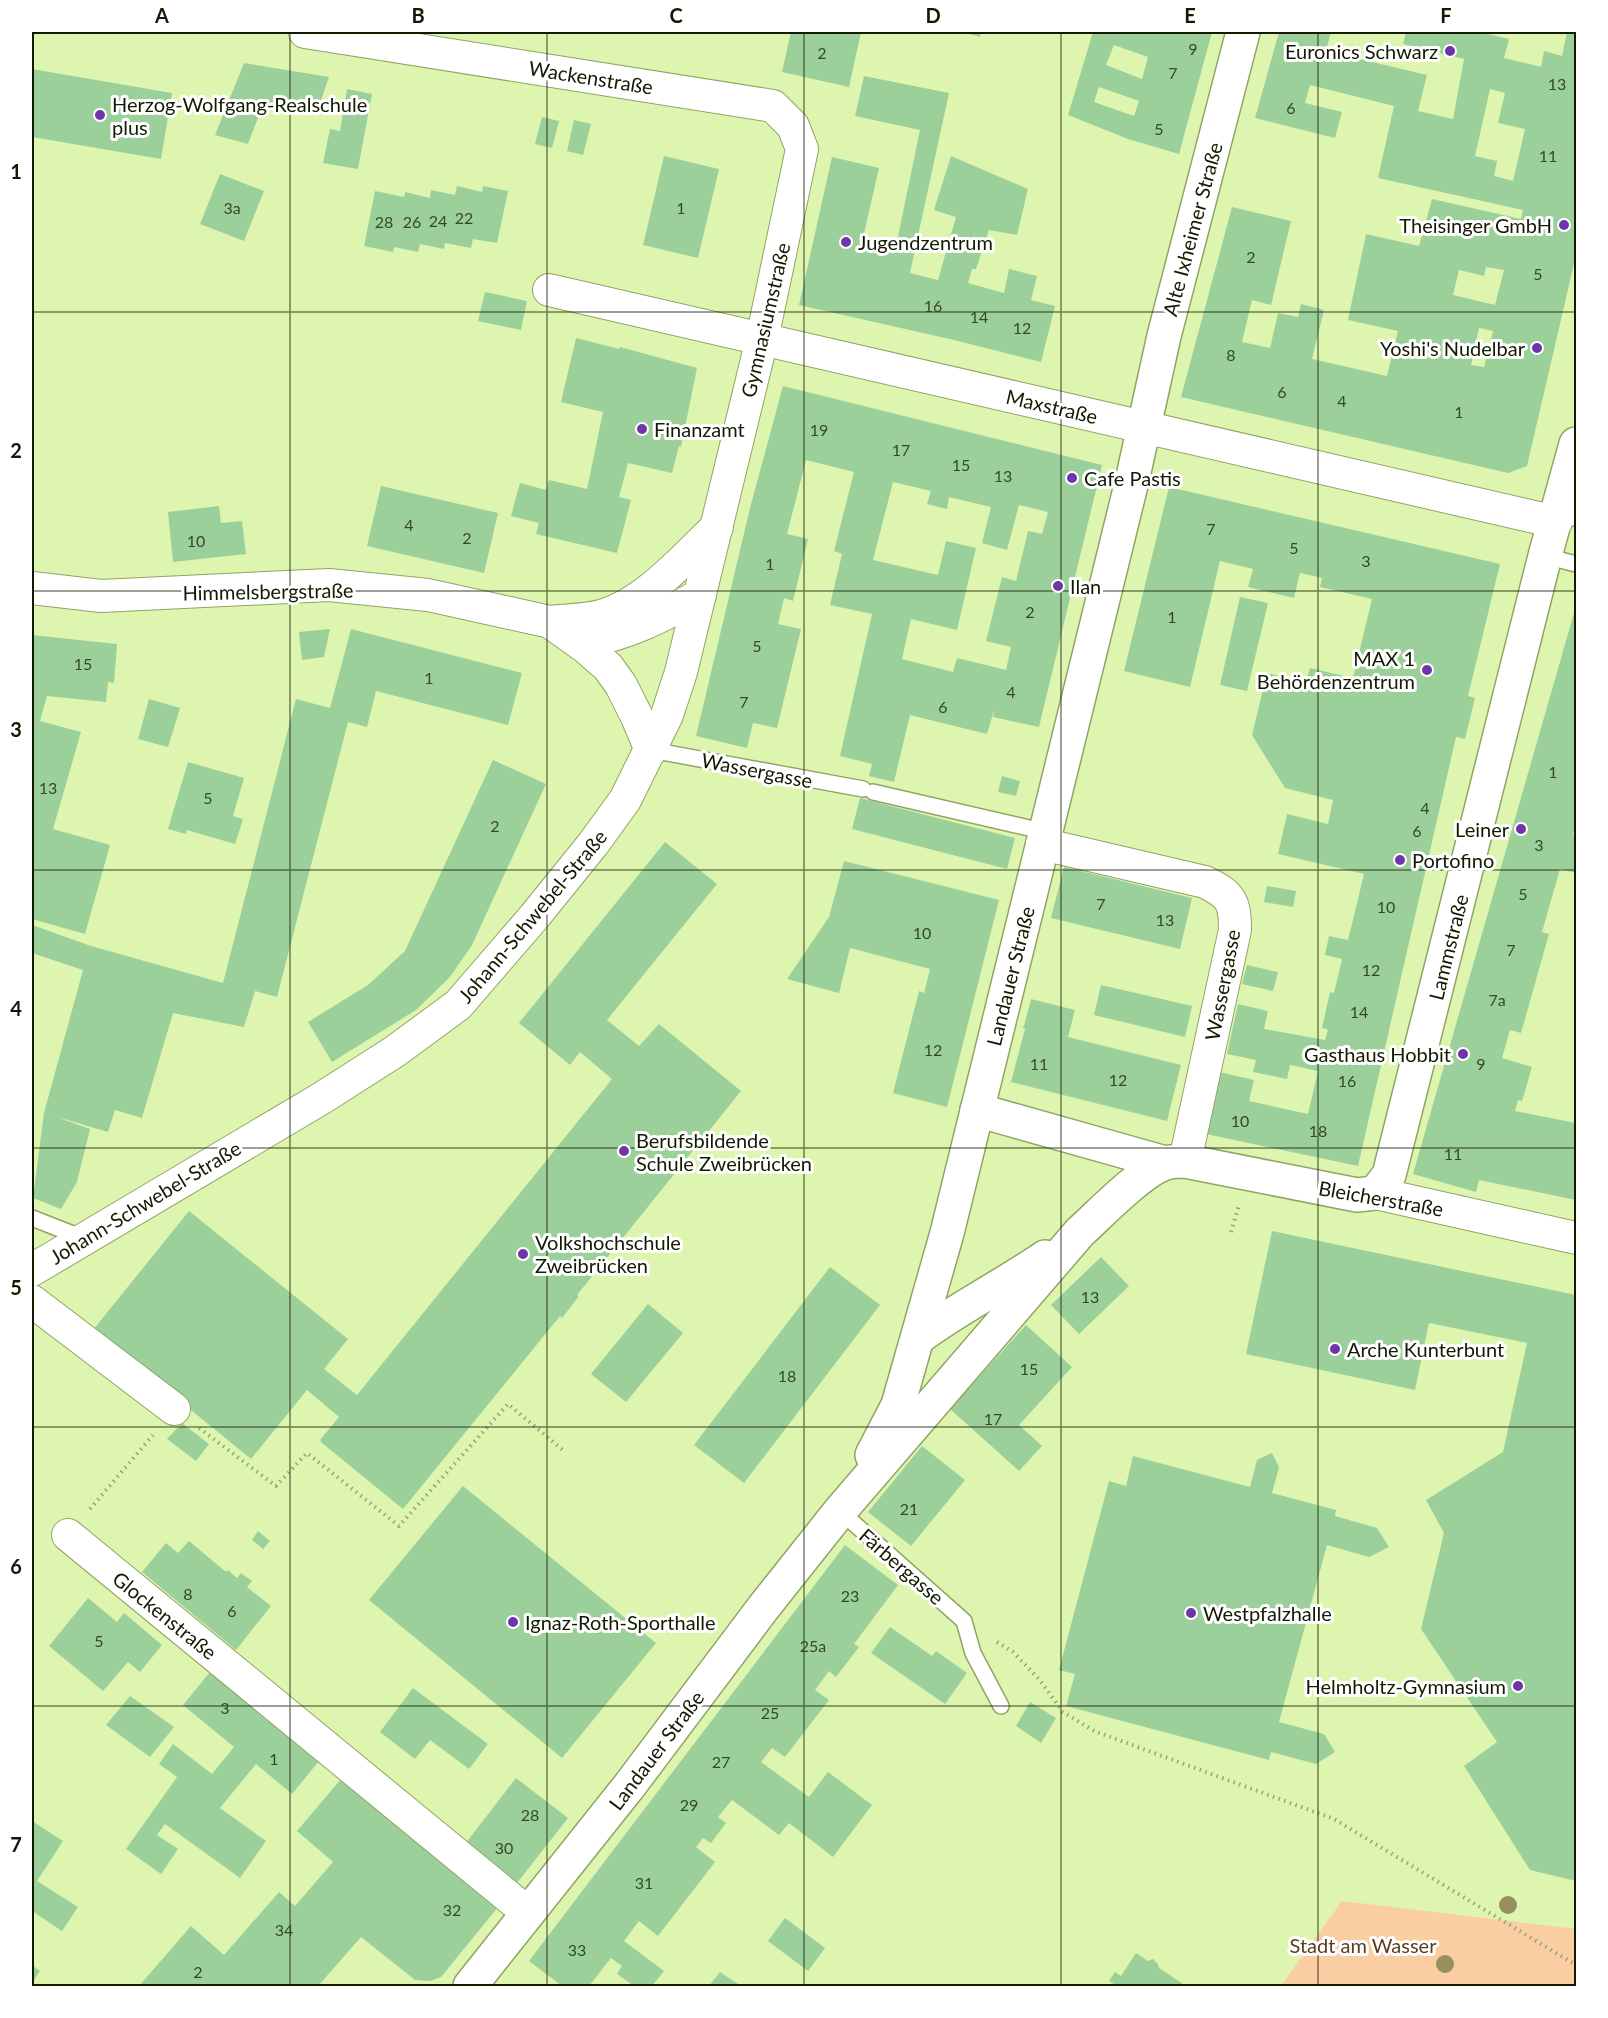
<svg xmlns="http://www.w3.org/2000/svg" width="1608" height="2018" font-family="Lato,sans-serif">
	<rect width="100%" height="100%" fill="#def5b0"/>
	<path fill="#fbcda3" d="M1342,1901L1576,1929V1986H1281Z"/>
	<g fill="#9cd09a" fill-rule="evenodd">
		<path d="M791,32H861L849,87L782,72Z"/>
		<path d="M963,32H981L980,37Z"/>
		<path d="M1093,32H1212L1179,154L1128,139L1068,115ZM1114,45L1148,57L1142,79L1106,65ZM1099,87L1139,101L1134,116L1094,102Z"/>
		<path d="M1279,32H1331L1326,51L1427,75L1418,111L1453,119L1464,59L1403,44L1406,32H1480L1509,39L1504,58L1541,67L1544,51L1562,56L1567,32H1576V255L1527,466L1508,473L1181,397L1232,207L1291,221L1271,305L1252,300L1242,342L1270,348L1278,313L1298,317L1301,304L1324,310L1312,359L1387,376L1398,331L1348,320L1366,234L1419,246L1432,199L1521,219L1523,210L1378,178L1394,106L1310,85L1305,103L1342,112L1335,138L1255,118ZM1490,89L1505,93L1498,123L1525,129L1513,181L1494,176L1497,161L1475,156ZM1486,267L1504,270L1495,305L1453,295L1459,270L1484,276ZM1479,328L1493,331L1484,367L1471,365Z"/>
		<path d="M244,63L329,77L318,109L275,103L273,108L266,111L261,110L248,144L215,135Z"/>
		<path d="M32,69L172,93L161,159L32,137Z"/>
		<path d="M864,76L949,93L910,273L938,280L956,217L934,210L951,156L1028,189L1017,235L989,230L976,269H972L968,283L1004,293L1009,269L1037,276L1031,300L1055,306L1041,362L954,340L799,305L832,157L879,168L863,238L896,246L920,130L855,116Z"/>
		<path d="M347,89L372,94L358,169L323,163L330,129L340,131Z"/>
		<path d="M542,117L559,121L552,148L535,144Z"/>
		<path d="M574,120L591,124L583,155L567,151Z"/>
		<path d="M664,156L719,169L698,258L643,245Z"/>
		<path d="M220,174L264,191L244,241L200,224Z"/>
		<path d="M457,186L482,192L483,186L508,191L497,243L473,239L471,248L445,243L444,249L420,244L418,252L394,247L393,252L364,246L375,191L404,197L405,192L430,198L431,190L455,195Z"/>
		<path d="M485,292L527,301L521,330L478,321Z"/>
		<path d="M576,338L619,349L620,347L697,368L681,447L679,446L672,473L628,463L619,497L631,500L617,553L536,534L539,523L511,516L520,483L546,490L549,480L587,489L603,412L561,402Z"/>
		<path d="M783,386L1102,465L1039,727L993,717L995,707L987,734L910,715L894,782L869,776L872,764L840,756L872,614L830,605L842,554L834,551L854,472L806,460L787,534L808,539L793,601L784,598L778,624L801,629L777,728L753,723L747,748L696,736L750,508ZM893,482L931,491L927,504L947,509L949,497L991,507L982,543L1007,550L1019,505L1048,512L1042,534L1028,531L1016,581L1002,577L986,641L1011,647L1006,670L957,658L953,672L902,659L911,619L957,630L976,548L946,541L938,575L873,560Z"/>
		<path d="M381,486L498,513L484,573L367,546Z"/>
		<path d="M1169,487L1500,564L1468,696L1475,698L1465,739L1456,737L1358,1166L1206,1134L1219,1072L1254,1080L1249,1101L1308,1114L1318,1071L1290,1065L1287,1079L1253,1072L1256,1060L1227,1054L1238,1004L1268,1011L1264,1029L1325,1040L1328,1030L1322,1028L1330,992L1334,993L1342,959L1325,955L1329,936L1348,940L1364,874L1278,854L1287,814L1328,824L1333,800L1285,788L1252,735L1267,673L1306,682L1310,668L1353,678L1372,599L1320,587L1322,578L1300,573L1294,598L1248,587L1253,569L1220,561L1190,687L1124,671Z"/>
		<path d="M219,506L221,523L242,521L246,554L173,562L168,512Z"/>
		<path d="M1240,597L1268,603L1247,691L1220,685Z"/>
		<path d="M1574,613L1576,614V823L1573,835L1576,836V873L1560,869L1542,932L1549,934L1521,1033L1510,1030L1502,1058L1532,1067L1522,1101L1518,1100L1515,1111L1576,1123V1200L1479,1180L1476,1192L1413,1174Z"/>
		<path d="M330,629L324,657L302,660L299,632Z"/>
		<path d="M351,629L522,673L508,725L376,691L367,727L348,722L277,997L255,991L244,1027L173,1013L142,1118L115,1110L108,1132L54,1116L90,1129L77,1182L61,1209L33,1198L44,1113L83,970L32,953V925L91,946L223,983L296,699L330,708Z"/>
		<path d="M32,635L117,644L114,683L108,682L106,702L47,696L40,721L81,732L53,829L110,845L85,934L32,919Z"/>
		<path d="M149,699L180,708L168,747L138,739Z"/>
		<path d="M493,760L546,784L472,945L450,977L416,1010L332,1062L308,1022L368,985L405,951Z"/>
		<path d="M188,762L244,778L233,816L243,819L235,844L187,830L186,834L168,829Z"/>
		<path d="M1002,776L1020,781L1016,796L998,792Z"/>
		<path d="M860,798L1015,838L1007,869L852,829Z"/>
		<path d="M665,842L717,884L607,1020L639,1046L659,1024L741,1091L577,1295L579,1296L562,1318L560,1316L403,1509L322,1443L320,1440L339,1417L307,1390L251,1459L93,1330L189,1211L348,1339L324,1369L357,1395L612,1079L580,1052L570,1065L519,1023Z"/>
		<path d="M844,861L999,900L947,1107L893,1093L919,991L924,993L930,969L850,948L839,993L787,979L829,917Z"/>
		<path d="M1064,867L1192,898L1180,949L1051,918Z"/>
		<path d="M1267,886L1296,891L1293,907L1264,902Z"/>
		<path d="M1247,965L1278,972L1273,991L1242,984Z"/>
		<path d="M1101,985L1192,1006L1185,1037L1094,1015Z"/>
		<path d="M1031,999L1075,1010L1068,1037L1181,1065L1167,1121L1011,1082L1025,1029L1022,1027L1024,1026Z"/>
		<path d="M1272,1231L1576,1295V1881L1530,1870L1464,1766L1497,1742L1421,1629L1444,1533L1426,1500L1503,1452L1527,1343L1429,1323L1415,1390L1246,1354Z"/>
		<path d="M1101,1257L1129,1286L1079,1334L1051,1305Z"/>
		<path d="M830,1267L880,1305L744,1483L694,1445Z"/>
		<path d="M648,1304L683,1333L626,1402L591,1374Z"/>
		<path d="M1026,1325L1072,1367L1019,1425L1042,1446L1019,1471L950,1409Z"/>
		<path d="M182,1423L209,1444L196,1461L167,1439Z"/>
		<path d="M922,1446L965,1480L911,1546L868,1512Z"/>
		<path d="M1272,1453L1279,1467L1272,1493L1336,1510L1335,1516L1377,1528L1389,1547L1369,1557L1327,1545L1279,1722L1324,1734L1335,1752L1316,1764L1271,1752L1269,1760L1066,1706L1075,1674L1059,1670L1109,1481L1126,1486L1133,1456L1250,1487L1257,1460Z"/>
		<path d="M463,1486L656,1643L562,1758L369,1600Z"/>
		<path d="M258,1531L270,1541L263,1549L252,1540Z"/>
		<path d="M189,1541L226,1572L228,1570L237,1578L241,1573L252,1581L247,1587L271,1606L236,1650L142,1572L166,1543L178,1553Z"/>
		<path d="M845,1545L898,1585L854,1644L859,1647L836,1677L829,1671L815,1690L829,1700L785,1757L772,1748L761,1762L809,1797L828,1772L872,1805L833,1857L789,1823L779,1835L732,1800L718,1817L726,1823L711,1843L703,1838L696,1847L715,1862L658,1936L639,1921L624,1941L664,1971L652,1986H634L617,1974L622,1966L611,1958L589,1986H562L529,1961Z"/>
		<path d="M88,1598L117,1622L124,1613L162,1645L140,1672L128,1662L103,1691L49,1646Z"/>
		<path d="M890,1627L932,1656L936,1651L967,1673L945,1704L871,1653Z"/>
		<path d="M215,1666L324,1755L292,1794L256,1764L220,1808L266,1841L240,1878L165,1824L157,1835L178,1849L161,1874L126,1849L177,1777L159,1764L173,1744L212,1774L234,1747L183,1705Z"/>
		<path d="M413,1688L488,1744L469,1769L430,1740L415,1759L380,1732Z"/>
		<path d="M130,1696L174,1727L150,1757L106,1725Z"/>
		<path d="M1030,1702L1056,1718L1041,1743L1016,1726Z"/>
		<path d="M347,1772L503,1901L441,1977L430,1981L415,1980L361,1937L318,1986H139L191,1926L224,1955L279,1892L295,1906L333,1862L297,1831Z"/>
		<path d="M516,1778L568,1818L517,1883L465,1844Z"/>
		<path d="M32,1821L63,1841L37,1881L78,1907L62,1931L32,1911Z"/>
		<path d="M785,1918L825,1948L808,1971L768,1941Z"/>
		<path d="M1136,1953L1148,1961L1153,1959L1158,1964L1159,1968L1186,1986H1117L1109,1981L1115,1972L1121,1976Z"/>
		<path d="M32,1965L40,1971L32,1983Z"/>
		<path d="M720,1972L741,1986H709Z"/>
	</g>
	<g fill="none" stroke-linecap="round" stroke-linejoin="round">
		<defs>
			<g id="lane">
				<path d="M1556,522L1576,517"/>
				<path d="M1545,556L1576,564"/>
				<path d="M651,750L863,789"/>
				<path d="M873,792L1046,832"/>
				<path d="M32,1218L83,1238"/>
				<path d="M840,1511L964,1621L973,1653L1001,1706"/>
			</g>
			<g id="street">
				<path d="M549,290L1556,522"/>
				<path d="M32,588L101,596L329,585L428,595L550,622L585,647L608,667L621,685L637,717L651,750"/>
				<path d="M550,622C567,620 585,620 601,616C645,604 685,557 717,527"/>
				<path d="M580,643C628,634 657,619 700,595"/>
				<path d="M1042,844L1205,882C1231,895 1235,901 1235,930L1185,1161"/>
				<path d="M1375,1193L1576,1238"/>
				<path d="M32,1270L322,1098L394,1052L458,1005L534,917L593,844L625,800L667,715L681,672L762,339L802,149L793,126L773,106L305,32"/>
				<path d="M32,1301L174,1409"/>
				<path d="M68,1535L527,1912"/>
			</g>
			<g id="secondary">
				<path d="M977,1110L1165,1163"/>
				<path d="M918,1338C958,1308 1003,1286 1045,1257"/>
				<path d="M872,1455L898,1405L947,1233L1132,481L1164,336L1243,32"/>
				<path d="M470,1986L630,1785L763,1608L840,1511L1080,1232C1100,1214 1142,1170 1166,1163C1172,1161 1179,1161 1185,1161L1357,1195L1375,1193L1389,1175L1545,556L1576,444"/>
			</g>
		</defs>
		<use href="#lane" stroke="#90a563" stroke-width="18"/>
		<use href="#street" stroke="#90a563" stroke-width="34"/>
		<use href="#secondary" stroke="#90a563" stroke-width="36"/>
		<g stroke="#95a672" stroke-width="4" stroke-dasharray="1.5 4.5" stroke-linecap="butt">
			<path d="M1231,1232L1239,1205"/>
			<path d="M199,1428L276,1486L307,1453L399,1526L508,1404L564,1451"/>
			<path d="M90,1509L153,1435"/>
			<path d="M997,1642L1013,1652L1039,1679L1063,1712L1094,1731L1334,1819L1576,1965"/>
		</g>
		<use href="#lane" stroke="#fff" stroke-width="15"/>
		<use href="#street" stroke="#fff" stroke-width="32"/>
		<use href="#secondary" stroke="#fff" stroke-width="33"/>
	</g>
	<g fill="#968f60">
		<circle cx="1508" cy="1905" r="9"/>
		<circle cx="1445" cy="1964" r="9"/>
	</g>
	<path fill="none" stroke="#131a02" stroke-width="1.5" stroke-opacity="0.55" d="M290,32V1986M547,32V1986M804,32V1986M1061,32V1986M1318,32V1986M32,312H1576M32,591H1576M32,870H1576M32,1148H1576M32,1427H1576M32,1706H1576"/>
	<g fill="#7034aa" stroke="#fff" stroke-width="2">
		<circle cx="1450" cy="51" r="6"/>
		<circle cx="100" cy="115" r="6"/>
		<circle cx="1564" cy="225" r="6"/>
		<circle cx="846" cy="242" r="6"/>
		<circle cx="1537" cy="348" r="6"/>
		<circle cx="642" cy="429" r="6"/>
		<circle cx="1072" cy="478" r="6"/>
		<circle cx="1058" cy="586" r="6"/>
		<circle cx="1427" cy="670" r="6"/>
		<circle cx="1521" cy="829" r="6"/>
		<circle cx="1400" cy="860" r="6"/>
		<circle cx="1463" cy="1054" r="6"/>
		<circle cx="624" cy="1151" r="6"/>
		<circle cx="523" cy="1254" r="6"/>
		<circle cx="1335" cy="1349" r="6"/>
		<circle cx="1191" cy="1613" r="6"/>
		<circle cx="513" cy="1622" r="6"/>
		<circle cx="1518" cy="1686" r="6"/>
	</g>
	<g text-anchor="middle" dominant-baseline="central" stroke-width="6" stroke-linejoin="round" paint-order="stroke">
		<g font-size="16" fill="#354828">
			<text x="1193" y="48">9</text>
			<text x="822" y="52">2</text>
			<text x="1173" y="72">7</text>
			<text x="1557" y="83">13</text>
			<text x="1291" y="107">6</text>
			<text x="1159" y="128">5</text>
			<text x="1548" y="155">11</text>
			<text x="232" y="207">3a</text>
			<text x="681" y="207">1</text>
			<text x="464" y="217">22</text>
			<text x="438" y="220">24</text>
			<text x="384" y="221">28</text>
			<text x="412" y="221">26</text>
			<text x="1251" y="256">2</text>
			<text x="1538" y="273">5</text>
			<text x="933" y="305">16</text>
			<text x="979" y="316">14</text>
			<text x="1022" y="327">12</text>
			<text x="1231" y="354">8</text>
			<text x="1282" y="391">6</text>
			<text x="1342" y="400">4</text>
			<text x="1459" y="411">1</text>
			<text x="819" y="429">19</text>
			<text x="901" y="449">17</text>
			<text x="961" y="464">15</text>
			<text x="1003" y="475">13</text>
			<text x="409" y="524">4</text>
			<text x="1211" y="528">7</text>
			<text x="467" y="537">2</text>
			<text x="196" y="540">10</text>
			<text x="1294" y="547">5</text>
			<text x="1366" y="560">3</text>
			<text x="770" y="563">1</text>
			<text x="1030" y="611">2</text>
			<text x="1172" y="616">1</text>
			<text x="757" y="645">5</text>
			<text x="83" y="663">15</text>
			<text x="429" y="677">1</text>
			<text x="1011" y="691">4</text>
			<text x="744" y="701">7</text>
			<text x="943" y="706">6</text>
			<text x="1553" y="771">1</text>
			<text x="48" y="787">13</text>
			<text x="208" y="797">5</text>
			<text x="1425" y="807">4</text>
			<text x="495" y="825">2</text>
			<text x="1417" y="830">6</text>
			<text x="1539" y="844">3</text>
			<text x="1523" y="893">5</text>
			<text x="1101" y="903">7</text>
			<text x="1386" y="906">10</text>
			<text x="1165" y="919">13</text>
			<text x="922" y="932">10</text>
			<text x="1511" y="949">7</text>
			<text x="1371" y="969">12</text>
			<text x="1497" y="999">7a</text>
			<text x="1359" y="1011">14</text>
			<text x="933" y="1049">12</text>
			<text x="1039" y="1063">11</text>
			<text x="1481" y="1063">9</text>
			<text x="1118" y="1079">12</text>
			<text x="1347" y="1080">16</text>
			<text x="1240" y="1120">10</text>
			<text x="1318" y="1130">18</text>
			<text x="1453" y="1153">11</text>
			<text x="1090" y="1296">13</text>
			<text x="1029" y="1368">15</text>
			<text x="787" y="1375">18</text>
			<text x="993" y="1418">17</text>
			<text x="909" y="1508">21</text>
			<text x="188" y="1593">8</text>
			<text x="850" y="1595">23</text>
			<text x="232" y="1610">6</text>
			<text x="99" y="1640">5</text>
			<text x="813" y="1645">25a</text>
			<text x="225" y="1707">3</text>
			<text x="770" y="1712">25</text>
			<text x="274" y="1758">1</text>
			<text x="721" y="1761">27</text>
			<text x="689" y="1804">29</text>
			<text x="530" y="1814">28</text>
			<text x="504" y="1847">30</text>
			<text x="644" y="1882">31</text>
			<text x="452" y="1909">32</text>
			<text x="284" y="1929">34</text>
			<text x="577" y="1949">33</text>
			<text x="198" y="1971">2</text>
		</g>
		<g font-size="20" fill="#131a02" stroke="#fff" text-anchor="start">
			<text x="1438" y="51" text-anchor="end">Euronics Schwarz</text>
			<text x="112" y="104">Herzog-Wolfgang-Realschule<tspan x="112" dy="23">plus</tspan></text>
			<text x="1552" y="225" text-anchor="end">Theisinger GmbH</text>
			<text x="858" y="242">Jugendzentrum</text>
			<text x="1525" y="348" text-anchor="end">Yoshi's Nudelbar</text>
			<text x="654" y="429">Finanzamt</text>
			<text x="1084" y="478">Cafe Pastis</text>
			<text x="1070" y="586">Ilan</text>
			<text x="1415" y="658" text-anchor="end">MAX 1<tspan x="1415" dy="23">Behördenzentrum</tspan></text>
			<text x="1509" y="829" text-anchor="end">Leiner</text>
			<text x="1412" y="860">Portofino</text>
			<text x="1451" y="1054" text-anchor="end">Gasthaus Hobbit</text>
			<text x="636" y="1140">Berufsbildende<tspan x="636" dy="23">Schule Zweibrücken</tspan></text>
			<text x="535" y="1242">Volkshochschule<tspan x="535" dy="23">Zweibrücken</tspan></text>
			<text x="1347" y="1349">Arche Kunterbunt</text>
			<text x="1203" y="1613">Westpfalzhalle</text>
			<text x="525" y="1622">Ignaz-Roth-Sporthalle</text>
			<text x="1506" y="1686" text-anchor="end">Helmholtz-Gymnasium</text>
		</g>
		<g font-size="20" fill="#131a02" stroke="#fff">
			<text transform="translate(591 77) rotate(9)">Wackenstraße</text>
			<text transform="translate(1192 229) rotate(-75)">Alte Ixheimer Straße</text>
			<text transform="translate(765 320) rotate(-77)">Gymnasiumstraße</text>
			<text transform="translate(1052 406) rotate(13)">Maxstraße</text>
			<text transform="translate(268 591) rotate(-1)">Himmelsbergstraße</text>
			<text transform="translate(757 770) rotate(11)">Wassergasse</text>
			<text transform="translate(532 916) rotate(-50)">Johann-Schwebel-Straße</text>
			<text transform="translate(1448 947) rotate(-76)">Lammstraße</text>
			<text transform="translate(1010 976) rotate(-76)">Landauer Straße</text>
			<text transform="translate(1222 985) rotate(-79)">Wassergasse</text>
			<text transform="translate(1381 1198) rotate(10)">Bleicherstraße</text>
			<text transform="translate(145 1202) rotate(-31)">Johann-Schwebel-Straße</text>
			<text transform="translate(902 1566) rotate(41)">Färbergasse</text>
			<text transform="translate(165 1615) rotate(39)">Glockenstraße</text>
			<text transform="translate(656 1750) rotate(-53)">Landauer Straße</text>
		</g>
		<g font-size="20" fill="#5b3c1e" stroke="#fff">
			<text x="1363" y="1945">Stadt am Wasser</text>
		</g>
	</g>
	<rect width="1608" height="2018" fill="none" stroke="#ffffff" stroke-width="66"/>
	<rect x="33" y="33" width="1542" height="1952" fill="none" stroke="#131a02" stroke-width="2"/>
	<g font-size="20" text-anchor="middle" font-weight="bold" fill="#131a02">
		<text x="162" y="23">A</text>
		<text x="418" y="23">B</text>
		<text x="676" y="23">C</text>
		<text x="933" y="23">D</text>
		<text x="1190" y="23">E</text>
		<text x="1446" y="23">F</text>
		<text x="16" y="179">1</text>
		<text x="16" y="458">2</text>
		<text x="16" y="737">3</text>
		<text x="16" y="1016">4</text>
		<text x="16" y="1295">5</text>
		<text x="16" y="1574">6</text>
		<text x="16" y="1852">7</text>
	</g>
</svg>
